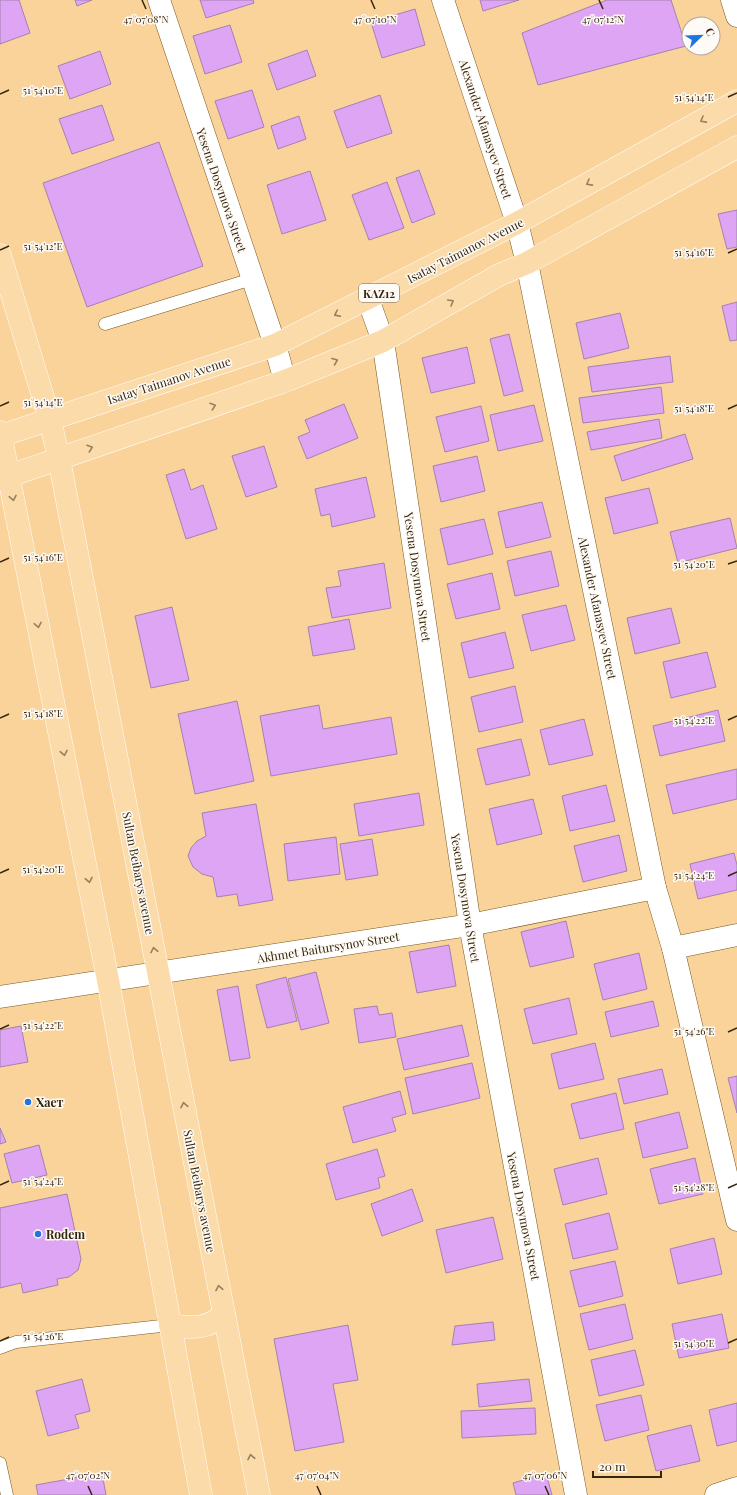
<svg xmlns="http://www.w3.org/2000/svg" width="737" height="1495" font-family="'Playfair Display',serif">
	<rect width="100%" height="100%" fill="#fad39a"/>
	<g fill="#dda5f3" stroke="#a580b3">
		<path d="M0,0H19L30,33L0,44Z"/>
		<path d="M75,0H92L77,6Z"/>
		<path d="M200,0H253L254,3L206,18Z"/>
		<path d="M480,0H519L483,11Z"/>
		<path d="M607,0H671L686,46L538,85L522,33Z"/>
		<path d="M415,9L425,45L382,58L371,22Z"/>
		<path d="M230,25L242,62L205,74L193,36Z"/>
		<path d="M307,50L316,76L277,90L268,64Z"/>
		<path d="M100,51L111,84L70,99L58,66Z"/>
		<path d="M252,90L264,127L228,139L215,101Z"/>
		<path d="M380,95L392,133L347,148L334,111Z"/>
		<path d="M102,105L114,140L72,154L59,119Z"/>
		<path d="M299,116L306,139L278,149L271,126Z"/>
		<path d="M159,142L203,266L87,307L43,183Z"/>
		<path d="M419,170L435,214L412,223L396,178Z"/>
		<path d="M310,171L326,220L282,234L267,185Z"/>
		<path d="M387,182L404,228L369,240L352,195Z"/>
		<path d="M737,210V247L727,249L718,214Z"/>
		<path d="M737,302V340L730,341L722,306Z"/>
		<path d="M620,313L629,348L584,359L576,323Z"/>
		<path d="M509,334L523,391L504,396L490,339Z"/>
		<path d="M467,347L475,383L431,393L422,358Z"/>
		<path d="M670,356L673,382L592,392L588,367Z"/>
		<path d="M661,387L664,413L583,423L579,398Z"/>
		<path d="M344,404L358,438L307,459L298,437L310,432L305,420Z"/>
		<path d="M534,405L543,441L498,451L490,415Z"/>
		<path d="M481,406L489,441L445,452L436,417Z"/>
		<path d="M659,419L662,438L591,450L587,432Z"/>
		<path d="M685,434L693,459L622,481L614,456Z"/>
		<path d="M264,446L277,487L246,497L232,456Z"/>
		<path d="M477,456L485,491L441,502L433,466Z"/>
		<path d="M184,469L191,490L203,485L217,529L186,539L166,475Z"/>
		<path d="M366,477L375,517L332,527L330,514L321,516L315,489Z"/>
		<path d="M649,488L658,523L614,534L605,498Z"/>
		<path d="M542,502L551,537L506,548L498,512Z"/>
		<path d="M730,518L737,548L678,563L670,532Z"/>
		<path d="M484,519L493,554L448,565L440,529Z"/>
		<path d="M551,551L559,586L515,596L507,561Z"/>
		<path d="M384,563L391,608L332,618L326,588L341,586L338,571Z"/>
		<path d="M492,573L500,609L456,619L447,584Z"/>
		<path d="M566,605L575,640L531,651L522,615Z"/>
		<path d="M172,607L189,680L151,688L135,616Z"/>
		<path d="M671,608L680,643L635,654L627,618Z"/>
		<path d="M349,619L355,649L313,656L308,627Z"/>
		<path d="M505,632L514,668L469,678L461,643Z"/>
		<path d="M707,652L716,687L671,698L663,662Z"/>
		<path d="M515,686L523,722L479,732L471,697Z"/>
		<path d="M237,701L254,781L195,794L178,714Z"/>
		<path d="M319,705L323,729L391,717L397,754L271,776L260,716Z"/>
		<path d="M718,710L725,741L660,756L653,726Z"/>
		<path d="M584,719L593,755L549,765L540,730Z"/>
		<path d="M521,739L530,775L486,785L477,749Z"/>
		<path d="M737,769V799L673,814L666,785Z"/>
		<path d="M606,785L615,821L570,831L562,796Z"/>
		<path d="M419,793L424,825L359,836L354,804Z"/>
		<path d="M533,799L542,834L497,845L489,809Z"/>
		<path d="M256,804L273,900L239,906L237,894L217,897L213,877L202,874L193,867L188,856L191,848L197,841L206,836L202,813Z"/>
		<path d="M619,835L627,871L583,882L574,846Z"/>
		<path d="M336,837L340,874L288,881L284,844Z"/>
		<path d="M372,839L378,875L346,880L340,844Z"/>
		<path d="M734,853L737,865V890L698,899L690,864Z"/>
		<path d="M566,921L574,957L530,967L521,932Z"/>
		<path d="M449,945L456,986L417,993L409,952Z"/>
		<path d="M639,953L647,989L603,1000L594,964Z"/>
		<path d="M316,972L329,1023L301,1030L288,979Z"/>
		<path d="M286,977L297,1021L267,1028L256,985Z"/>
		<path d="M238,986L250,1058L230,1061L217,990Z"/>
		<path d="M569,998L577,1034L533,1044L524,1009Z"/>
		<path d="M653,1001L659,1026L611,1037L605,1012Z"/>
		<path d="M377,1006L379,1015L392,1013L396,1037L359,1043L354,1009Z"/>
		<path d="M462,1025L469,1056L404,1070L397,1039Z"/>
		<path d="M21,1026L28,1062L0,1067V1030Z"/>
		<path d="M595,1043L604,1079L559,1089L551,1054Z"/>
		<path d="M472,1063L480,1098L413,1114L405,1078Z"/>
		<path d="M662,1069L668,1094L624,1104L618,1079Z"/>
		<path d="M737,1076V1113L728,1078Z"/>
		<path d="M400,1091L406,1114L392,1118L396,1131L353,1143L343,1107Z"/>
		<path d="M616,1093L624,1129L580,1139L571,1104Z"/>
		<path d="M679,1112L688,1148L643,1158L635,1123Z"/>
		<path d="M0,1128L6,1142L0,1144Z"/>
		<path d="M39,1145L47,1175L12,1183L4,1154Z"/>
		<path d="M377,1149L385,1176L378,1178L380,1188L336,1200L326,1164Z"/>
		<path d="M598,1158L607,1194L563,1205L554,1169Z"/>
		<path d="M695,1158L703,1194L659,1204L650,1169Z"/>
		<path d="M412,1189L423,1221L382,1236L371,1204Z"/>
		<path d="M67,1194L81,1259L78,1270L69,1277L57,1279L58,1285L23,1293L21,1283L0,1288V1208Z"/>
		<path d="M609,1213L618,1249L573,1259L565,1224Z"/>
		<path d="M493,1217L503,1259L446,1273L436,1230Z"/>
		<path d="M714,1238L722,1274L678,1284L670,1249Z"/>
		<path d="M615,1261L623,1296L579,1307L570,1271Z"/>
		<path d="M625,1304L633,1339L589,1350L580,1314Z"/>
		<path d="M722,1314L729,1348L679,1358L672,1324Z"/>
		<path d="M493,1322L495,1340L452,1345L455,1326Z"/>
		<path d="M348,1325L358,1380L333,1384L344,1442L295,1451L274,1339Z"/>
		<path d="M635,1350L644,1385L599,1396L591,1360Z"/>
		<path d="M82,1379L90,1411L75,1415L79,1428L48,1436L36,1391Z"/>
		<path d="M529,1379L532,1401L479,1407L477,1384Z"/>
		<path d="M641,1395L649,1430L605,1441L596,1405Z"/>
		<path d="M737,1403V1441L717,1446L709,1410Z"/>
		<path d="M535,1408L536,1434L462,1438L461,1411Z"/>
		<path d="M691,1425L700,1461L656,1471L647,1436Z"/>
		<path d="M102,1473L106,1495H38L36,1485Z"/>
		<path d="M546,1473L552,1495H516L513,1483Z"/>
	</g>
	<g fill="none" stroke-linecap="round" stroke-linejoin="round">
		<defs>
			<g id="service">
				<path d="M105,324L252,279"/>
				<path d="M0,1348L16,1342L170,1325"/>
				<path d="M0,1463L7,1495"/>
			</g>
			<g id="minor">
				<path d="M159,0L275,345L285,381"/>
				<path d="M443,0L517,223L527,263L655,888L673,948L737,1220"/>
				<path d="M732,0L737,16"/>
				<path d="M368,299L383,341L470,925L576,1495"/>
				<path d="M673,948L737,935"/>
				<path d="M0,997L470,925L655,888"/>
				<path d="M716,1495L737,1488"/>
			</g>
			<g id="primary">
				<path d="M0,255L50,420L59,459L259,1495"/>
				<path d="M0,432L108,980L201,1495"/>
				<path d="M0,436L275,345L517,223L737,101"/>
				<path d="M0,479L285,381L383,341L499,275L527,263L737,147"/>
				<path d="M170,1325C191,1328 208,1330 224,1314"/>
			</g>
		</defs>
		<use href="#service" stroke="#7a581f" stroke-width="13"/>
		<use href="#minor" stroke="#7a581f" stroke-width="23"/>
		<use href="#primary" stroke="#fff" stroke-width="23"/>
		<use href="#service" stroke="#fff" stroke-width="12"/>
		<use href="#minor" stroke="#fff" stroke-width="22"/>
		<use href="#primary" stroke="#fbdbaa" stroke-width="22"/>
	</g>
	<defs><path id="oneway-chevron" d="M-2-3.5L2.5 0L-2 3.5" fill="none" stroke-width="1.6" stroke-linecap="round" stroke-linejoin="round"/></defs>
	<g stroke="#98805c">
		<use href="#oneway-chevron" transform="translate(703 120) rotate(151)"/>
		<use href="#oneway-chevron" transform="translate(589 183) rotate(151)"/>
		<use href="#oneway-chevron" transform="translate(451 302) rotate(-30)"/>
		<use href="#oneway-chevron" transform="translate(337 314) rotate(154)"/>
		<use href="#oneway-chevron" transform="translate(335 361) rotate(-22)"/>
		<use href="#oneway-chevron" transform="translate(213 406) rotate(-19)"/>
		<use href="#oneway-chevron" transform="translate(90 448) rotate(-19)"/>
		<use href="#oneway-chevron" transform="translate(13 498) rotate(79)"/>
		<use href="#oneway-chevron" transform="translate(38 625) rotate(79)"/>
		<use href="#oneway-chevron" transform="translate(64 753) rotate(79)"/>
		<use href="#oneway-chevron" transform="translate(89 880) rotate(79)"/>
		<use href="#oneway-chevron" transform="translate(154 950) rotate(-101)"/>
		<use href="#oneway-chevron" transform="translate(184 1105) rotate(-101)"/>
		<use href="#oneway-chevron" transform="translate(219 1288) rotate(-101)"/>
		<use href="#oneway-chevron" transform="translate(251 1457) rotate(-101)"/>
	</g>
	<path fill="none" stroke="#35260e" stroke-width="1.5" d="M142,0L146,9M371,0L375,9M599,0L603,9M0,94L9,90M728,97L737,93M0,250L9,246M728,253L737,249M0,406L9,402M728,409L737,405M0,562L9,558M728,564L737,561M0,718L9,714M728,720L737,716M0,873L9,869M728,876L737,872M0,1029L9,1025M728,1032L737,1028M0,1185L9,1181M728,1188L737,1184M0,1341L9,1337M728,1343L737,1339M88,1486L92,1495M317,1486L321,1495M545,1486L549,1495"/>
	<g fill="#1f75df" stroke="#fefaf5" stroke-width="1.5">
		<circle cx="28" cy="1102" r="4"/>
		<circle cx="38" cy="1234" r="4"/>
	</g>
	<g text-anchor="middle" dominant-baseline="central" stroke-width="3" stroke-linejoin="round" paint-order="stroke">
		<rect fill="#fefaf5" stroke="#716653" stroke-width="1" x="359" y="284" width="40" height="18" rx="3"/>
		<g font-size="11" font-weight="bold" fill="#35260e">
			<text x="379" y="293">KAZ12</text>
		</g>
		<g font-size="12" fill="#35260e" stroke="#fefaf5">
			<text transform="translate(486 129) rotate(72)">Alexander Afanasyev Street</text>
			<text transform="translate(222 190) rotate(71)">Yesena Dosymova Street</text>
			<text transform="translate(465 250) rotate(-27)">Isatay Taimanov Avenue</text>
			<text transform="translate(169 380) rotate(-18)">Isatay Taimanov Avenue</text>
			<text transform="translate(418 577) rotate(82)">Yesena Dosymova Street</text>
			<text transform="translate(598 608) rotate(78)">Alexander Afanasyev Street</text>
			<text transform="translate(139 873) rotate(79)">Sultan Beibarys avenue</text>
			<text transform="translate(466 898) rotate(81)">Yesena Dosymova Street</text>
			<text transform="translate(328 947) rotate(-9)">Akhmet Baitursynov Street</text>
			<text transform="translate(200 1191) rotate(79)">Sultan Beibarys avenue</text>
			<text transform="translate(524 1216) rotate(79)">Yesena Dosymova Street</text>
		</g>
		<g font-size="12" font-weight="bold" fill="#35260e" stroke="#fefaf5" text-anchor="start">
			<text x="36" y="1102">Хает</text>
			<text x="46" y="1234">Rodem</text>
		</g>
	</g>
	<g font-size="10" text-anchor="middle" fill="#35260e" stroke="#fefaf5" stroke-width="3" stroke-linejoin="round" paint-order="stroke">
		<text x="146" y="23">47°07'08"N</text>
		<text x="375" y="23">47°07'10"N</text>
		<text x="603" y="23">47°07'12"N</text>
		<text x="43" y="94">51°54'10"E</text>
		<text x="694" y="101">51°54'14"E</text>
		<text x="43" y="250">51°54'12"E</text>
		<text x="694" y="256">51°54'16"E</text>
		<text x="43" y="406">51°54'14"E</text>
		<text x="694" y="412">51°54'18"E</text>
		<text x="43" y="561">51°54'16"E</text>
		<text x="694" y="568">51°54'20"E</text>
		<text x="43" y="717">51°54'18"E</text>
		<text x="694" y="724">51°54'22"E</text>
		<text x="43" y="873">51°54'20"E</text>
		<text x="694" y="879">51°54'24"E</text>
		<text x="43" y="1029">51°54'22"E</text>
		<text x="694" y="1035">51°54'26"E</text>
		<text x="43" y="1185">51°54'24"E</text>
		<text x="694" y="1191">51°54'28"E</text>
		<text x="43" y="1340">51°54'26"E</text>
		<text x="694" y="1347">51°54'30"E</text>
		<text x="88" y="1479">47°07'02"N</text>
		<text x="317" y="1479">47°07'04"N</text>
		<text x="545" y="1479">47°07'06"N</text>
	</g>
	<g transform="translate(701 36) rotate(67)"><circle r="19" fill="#fefaf5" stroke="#aea599"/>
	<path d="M0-3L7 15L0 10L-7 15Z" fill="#1f75df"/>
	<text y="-6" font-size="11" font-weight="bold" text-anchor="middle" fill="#35260e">С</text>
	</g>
	<path d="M593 1471v6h68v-6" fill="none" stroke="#35260e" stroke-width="2"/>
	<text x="599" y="1471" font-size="12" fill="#35260e" stroke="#fefaf5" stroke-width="3" paint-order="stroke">20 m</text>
</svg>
